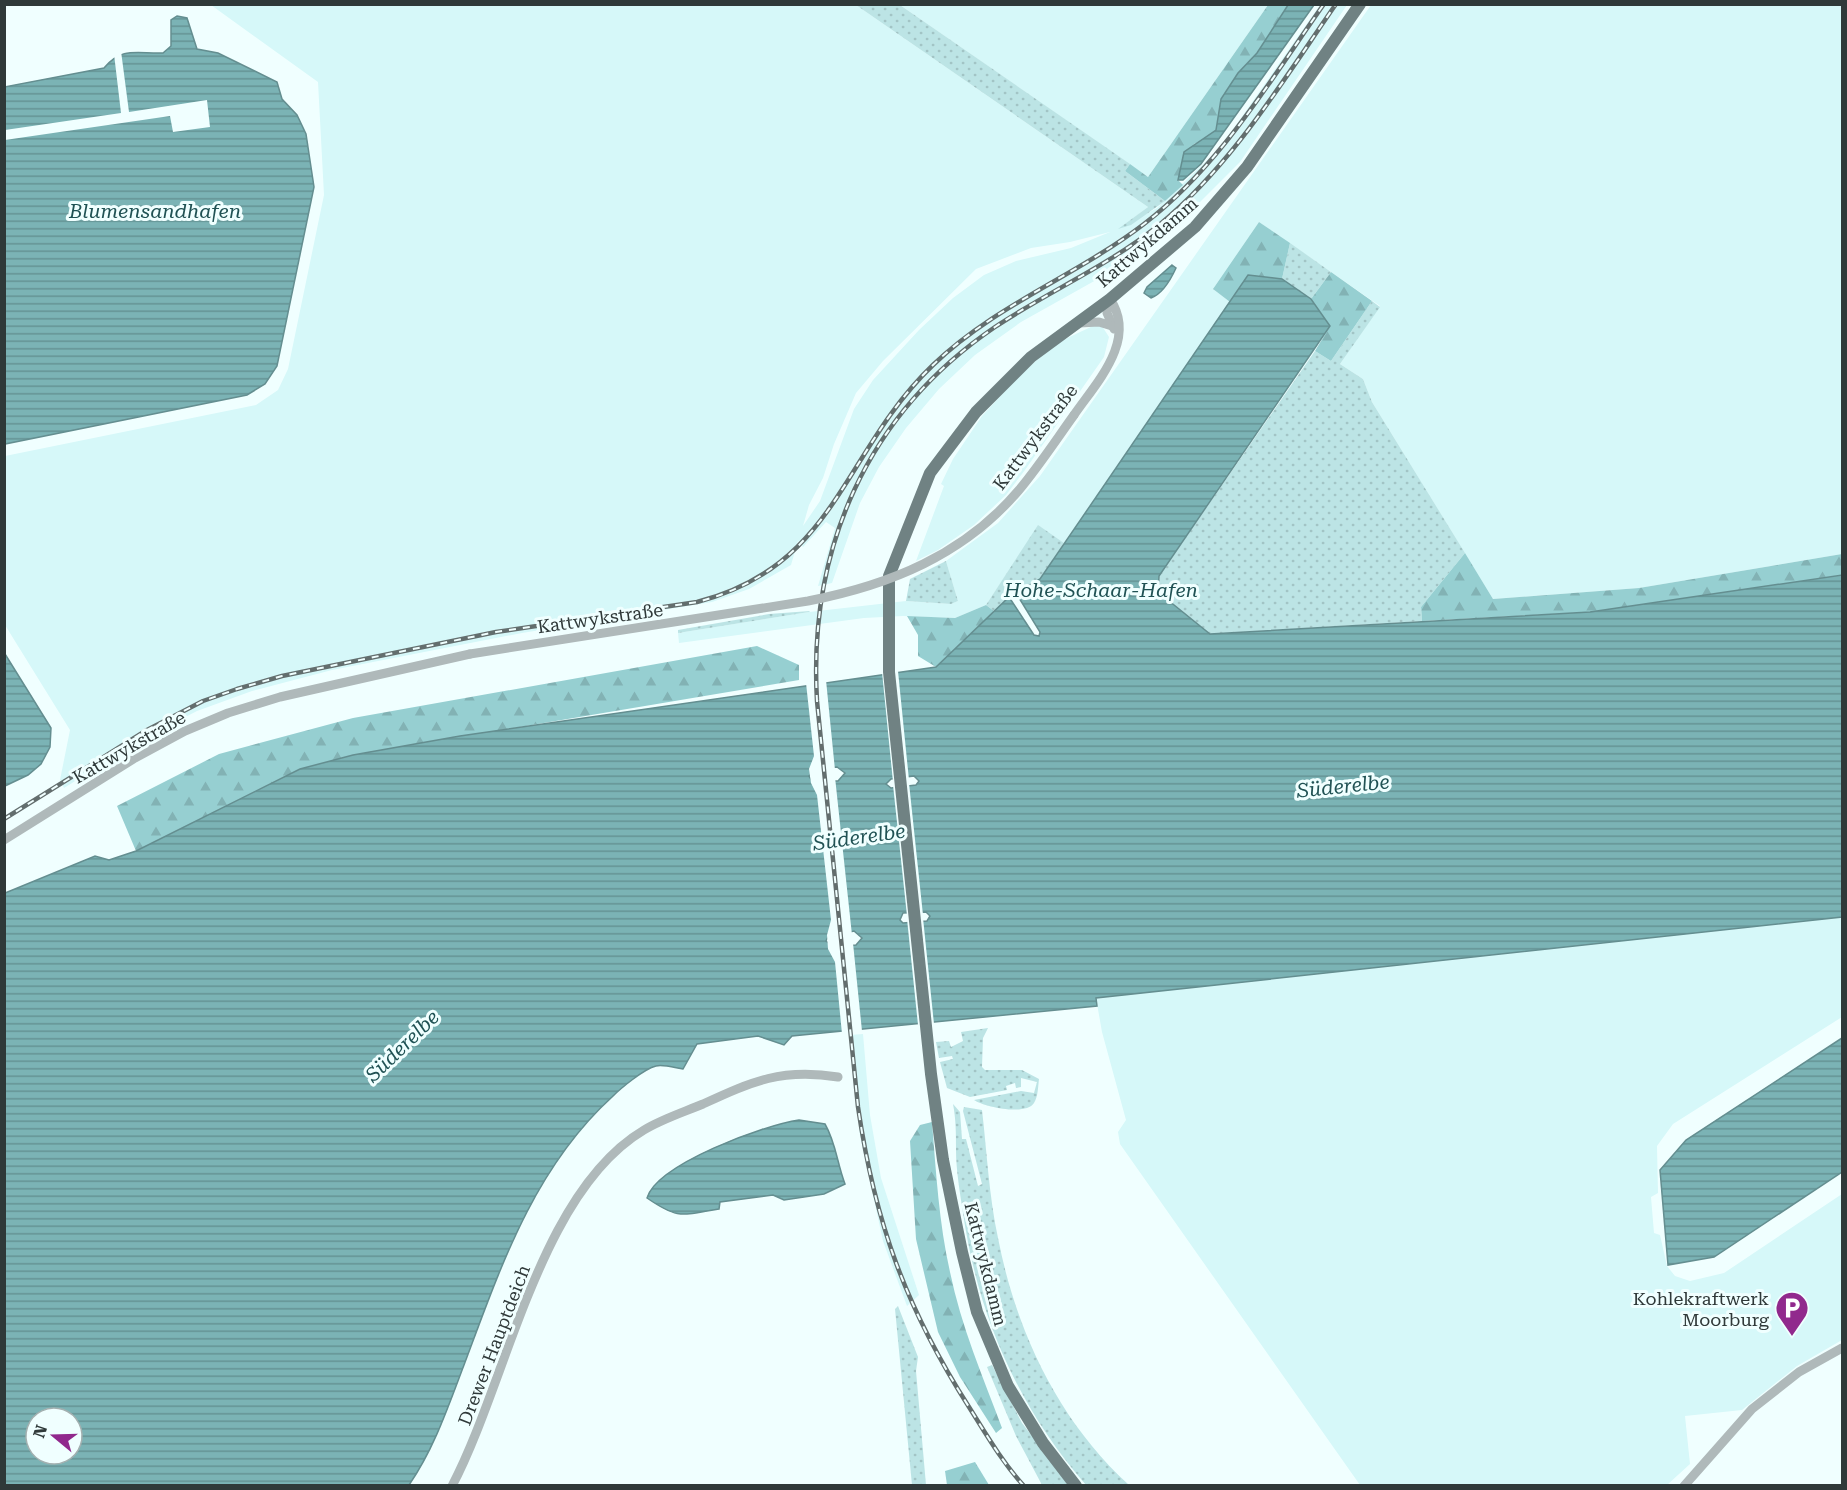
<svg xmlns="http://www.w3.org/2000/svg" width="1847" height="1490" font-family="'Roboto Serif',serif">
	<defs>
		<pattern id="green-dots" width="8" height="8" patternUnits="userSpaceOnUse" patternTransform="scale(1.5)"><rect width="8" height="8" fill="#bce4e5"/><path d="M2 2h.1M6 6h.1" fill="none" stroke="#a2c4c5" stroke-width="1.8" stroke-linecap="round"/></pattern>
		<pattern id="forest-firs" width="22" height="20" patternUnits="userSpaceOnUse" patternTransform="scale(1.5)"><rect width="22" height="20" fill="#96cfd1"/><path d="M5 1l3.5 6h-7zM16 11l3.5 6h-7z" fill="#82b2b4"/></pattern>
		<pattern id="water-rules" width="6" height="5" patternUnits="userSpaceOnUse" patternTransform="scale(1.5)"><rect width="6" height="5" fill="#7bb3b5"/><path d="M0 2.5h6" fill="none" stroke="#659394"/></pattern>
	</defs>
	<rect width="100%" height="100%" fill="#f0ffff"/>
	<g fill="#d6f8f9" fill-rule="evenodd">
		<path d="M211,5H856L1148,207L1120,228L1157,208L1220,148L1320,5H1347L1240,162L1193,209L1114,270L1021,322L975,355L939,389L906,428L879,467L860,503L832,583L818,586L835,528L826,522L803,547L798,541L791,565L749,589L712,602L522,633L332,670L252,691L197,711L145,738L64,788L60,780L70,730L5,625V456L256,405L278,390L288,369L324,195L318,82ZM1110,232L1071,248L1016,261L984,275L953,298L919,330L873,380L854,409L820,501L803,526L809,505L823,478L834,444L856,393L883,361L976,269L1031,248L1070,242Z"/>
		<path d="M900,5H1268L1148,177Z"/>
		<path d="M1371,5H1842V554L1639,588L1493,599L1372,402L1363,379L1340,364L1380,306L1259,222L1213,289L1230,302L1064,543L1038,526L986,605L955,618L903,616L864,618L679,643L678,633L809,612L906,601L951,604L958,601L946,561L998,523L1040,476Z"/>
		<path d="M1095,325L1102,326L1109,337L1104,357L1025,470L1006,495L974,525L938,550L916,561L944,486L941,484L953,459L982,416L1019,376L1039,358L1061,341Z"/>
		<path d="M1842,917V1017L1673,1124L1657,1146L1658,1193L1651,1197L1654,1233L1660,1235L1667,1266L1675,1276L1690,1281L1724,1273L1842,1194V1340L1797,1366L1742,1410L1685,1416L1690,1464L1667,1485H1360L1120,1144L1118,1132L1126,1120L1102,1032L1096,998Z"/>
		<path d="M863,1034L870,1115L881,1178L919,1295L907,1306L883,1241L860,1135L850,1035Z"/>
	</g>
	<g fill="url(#green-dots)">
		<path d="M856,5H900L1130,164L1125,171L1165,201L1131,225L1118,229L1148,207Z"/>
		<path d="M1290,243L1331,272L1311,299L1282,279Z"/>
		<path d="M1372,301L1380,307L1340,364L1363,379L1372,402L1465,553L1421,607L1422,621L1210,634L1157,592L1159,576L1315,351L1331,361Z"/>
		<path d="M1038,525L1064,543L1040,579L1009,597L994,611L986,605Z"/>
		<path d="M946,561L958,601L951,604L906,601L910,579Z"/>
		<path d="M810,611L809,612L678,633V630L769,614Z"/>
		<path d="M988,1028L983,1038L982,1067L985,1070H1022L1039,1079C1038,1087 1038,1097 1034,1103C1026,1116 984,1107 974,1100L1021,1091L1034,1093L1037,1082L1021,1078V1087L1016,1088L1015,1083L1006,1086L1007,1090L970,1097L947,1088L940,1062L953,1059L952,1056L939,1058L936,1042L949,1041L951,1047L963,1041L961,1032Z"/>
		<path d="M953,1104L960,1112L962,1139H966L978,1186L982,1184L963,1111L964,1107L982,1110C987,1153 989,1196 998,1238C1016,1331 1058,1420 1129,1485H1086C1018,1407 978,1316 963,1213C960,1193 956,1170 956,1150C956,1133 956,1120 953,1104Z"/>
		<path d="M898,1306L918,1357L916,1371L926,1485H912L895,1309Z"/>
		<path d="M992,1365L1022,1423L1070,1485H1042L1016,1436L987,1367Z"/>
	</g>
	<g fill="url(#forest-firs)">
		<path d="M1268,5H1288L1257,53L1238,73L1221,99L1216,130L1204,140L1194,144L1178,180L1183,185L1165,201L1125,171L1130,164L1148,177Z"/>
		<path d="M1259,222L1290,243L1282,279L1248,276L1230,302L1213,289Z"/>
		<path d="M1331,272L1372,301L1331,361L1315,351L1330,326L1311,299Z"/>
		<path d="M1465,553L1493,599L1639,588L1842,554V575L1590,612L1422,621L1421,607Z"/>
		<path d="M986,605L994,611L936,667L918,656V635L907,616L955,618Z"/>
		<path d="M757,646L799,665V680L353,755L300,769L136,851L117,806L219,754L353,718Z"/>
		<path d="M932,1122C936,1172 939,1223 950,1272C961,1326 983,1377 1002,1428L996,1433L960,1377L938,1332L916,1239L910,1141L920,1125Z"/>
		<path d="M975,1462L989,1485H947L945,1471Z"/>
	</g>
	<g fill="url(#water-rules)" stroke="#648e90" stroke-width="1.5" fill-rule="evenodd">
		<path d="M1288,5H1314L1201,164L1183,180H1178L1184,152L1216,130L1221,99L1238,73L1257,53Z"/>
		<path d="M177,16L187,18L197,49L218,53L277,82L282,99L297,115L306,134L314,187L277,366L265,384L247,395L5,444L4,87L104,68C122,46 138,54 163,53L171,46V20Z"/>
		<path d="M1172,265L1176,268C1171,279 1162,294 1151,298L1144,293L1147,287Z"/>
		<path d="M1248,275L1282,279L1311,299L1330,326L1159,576L1158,592L1210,634L1590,612L1842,575V917L1096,998L1097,1006L792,1036L784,1045L758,1036L697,1044L683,1069C676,1068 663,1064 656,1066C644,1069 621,1088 612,1097C533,1169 500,1269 464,1365C448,1407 434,1449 409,1485L5,1486V893L95,856L109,860L136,851L300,769L353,755L460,736L936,667L1009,597L1034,635L1039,636L1040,632L1016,593L1040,579ZM837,767L845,773L838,781H812L809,776L816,769ZM914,776L919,781L916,785L891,788L886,784L891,779ZM926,912L930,916L927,921L903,923L900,920L903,913ZM854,931L862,938L856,945L834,947L826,941L828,937ZM36,1418H72V1454H36Z"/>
		<path d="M5,654L51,728L50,747L41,764L28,775L5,786Z"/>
		<path d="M1842,1038V1172L1714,1257L1668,1265L1660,1170L1686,1140Z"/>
		<path d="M799,1120L825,1124C836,1143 837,1163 845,1184L824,1194L784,1200L773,1195L720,1202L719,1209C682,1215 679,1220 647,1198C657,1164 764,1125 799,1120Z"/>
	</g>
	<g fill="#f0ffff">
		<path d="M121,51L129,112L207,100L210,127L173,132L170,116L5,140V130L121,113L114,54Z"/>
		<path d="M898,671L909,780L893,782L882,672Z"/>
		<path d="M826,680L835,770L817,772L812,776L818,780L835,777L852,935L834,937L829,941L834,944L853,943L862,1031L842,1034L835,962L828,949L827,935L831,920L817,795L811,783L809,769L814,756L806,683Z"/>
		<path d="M909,783L923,915L907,916L893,785Z"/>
		<path d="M923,918L934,1024L918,1025L907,919Z"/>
	</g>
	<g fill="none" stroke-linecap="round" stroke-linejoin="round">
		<g stroke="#afb9ba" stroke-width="9">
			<path d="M1110,299L1107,313L1114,329"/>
			<path d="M1079,323L1099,322L1112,326"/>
			<path d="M1074,415C1096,383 1138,340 1110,299"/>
			<path d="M4,840L135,758L185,731L228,713L280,697L470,654"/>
			<path d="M452,1486C507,1382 539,1192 644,1130C662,1119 684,1112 703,1104C753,1081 782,1068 838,1077"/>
			<path d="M1684,1486L1752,1409L1799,1372L1842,1348"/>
		</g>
		<path stroke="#708283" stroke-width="12" d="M1076,1486L1043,1443L1008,1386L977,1312L962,1252L943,1160L931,1074L889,672V576L930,473L976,412L1031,357L1110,299L1195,227L1247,167L1360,4"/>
		<defs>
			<g id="rail">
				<path d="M4,819L147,730L203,701L237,689L282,676L496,632L697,602C837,566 842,452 933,365C995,305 1076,276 1144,224C1220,166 1269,82 1324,4"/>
				<path d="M1024,1486C1002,1462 986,1434 969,1407C906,1308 875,1223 858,1107L817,701C808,548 867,414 995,327C1049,291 1108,266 1159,225C1232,165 1282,82 1336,4"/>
			</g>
		</defs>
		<use href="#rail" stroke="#636e6e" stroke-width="4.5"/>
		<use href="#rail" stroke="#f0ffff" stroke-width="2" stroke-dasharray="7" stroke-linecap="butt"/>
		<path stroke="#afb9ba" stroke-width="9" d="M470,654L808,601C890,585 964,555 1019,490C1039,466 1056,440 1074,415"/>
	</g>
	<defs>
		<symbol id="parking-pin" viewBox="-11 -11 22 30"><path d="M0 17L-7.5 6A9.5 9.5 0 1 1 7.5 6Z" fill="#91298d" stroke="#f0ffff"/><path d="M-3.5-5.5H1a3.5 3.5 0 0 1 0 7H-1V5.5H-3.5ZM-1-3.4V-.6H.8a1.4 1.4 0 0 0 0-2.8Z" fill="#fff"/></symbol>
	</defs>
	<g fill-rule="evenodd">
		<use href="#parking-pin" x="1773" y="1289" width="38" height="52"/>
	</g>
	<g text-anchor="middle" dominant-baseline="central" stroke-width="6" stroke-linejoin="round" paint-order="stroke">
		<g font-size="18" fill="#2f3939" stroke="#f0ffff">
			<text transform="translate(1147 242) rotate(-41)">Kattwykdamm</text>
			<text transform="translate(1035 437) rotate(-53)">Kattwykstraße</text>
			<text transform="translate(600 618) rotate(-8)">Kattwykstraße</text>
			<text transform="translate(129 747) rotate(-30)">Kattwykstraße</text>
			<text transform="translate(986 1264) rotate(76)">Kattwykdamm</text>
			<text transform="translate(494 1345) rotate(-69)">Drewer Hauptdeich</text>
		</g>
		<g font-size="18" fill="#2f3939" stroke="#f0ffff" text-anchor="end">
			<text x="1769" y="1298">Kohlekraftwerk<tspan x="1769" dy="21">Moorburg</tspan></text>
		</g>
		<g font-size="20" font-style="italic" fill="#205254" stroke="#f0ffff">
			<text x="155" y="211">Blumensandhafen</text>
			<text x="1101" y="590">Hohe-Schaar-Hafen</text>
			<text transform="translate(1343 786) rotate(-6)">Süderelbe</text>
			<text transform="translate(859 837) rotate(-8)">Süderelbe</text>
			<text transform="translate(402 1046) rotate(-44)">Süderelbe</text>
		</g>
	</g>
	<rect width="1847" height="1490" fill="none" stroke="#2f3939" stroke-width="12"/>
	<g transform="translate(54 1436) rotate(289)"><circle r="28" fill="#f0ffff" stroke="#a3b0b0" stroke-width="1.5"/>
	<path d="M0-4.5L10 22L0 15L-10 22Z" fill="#91298d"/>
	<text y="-9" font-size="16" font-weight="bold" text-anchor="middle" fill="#2f3939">N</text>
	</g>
</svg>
